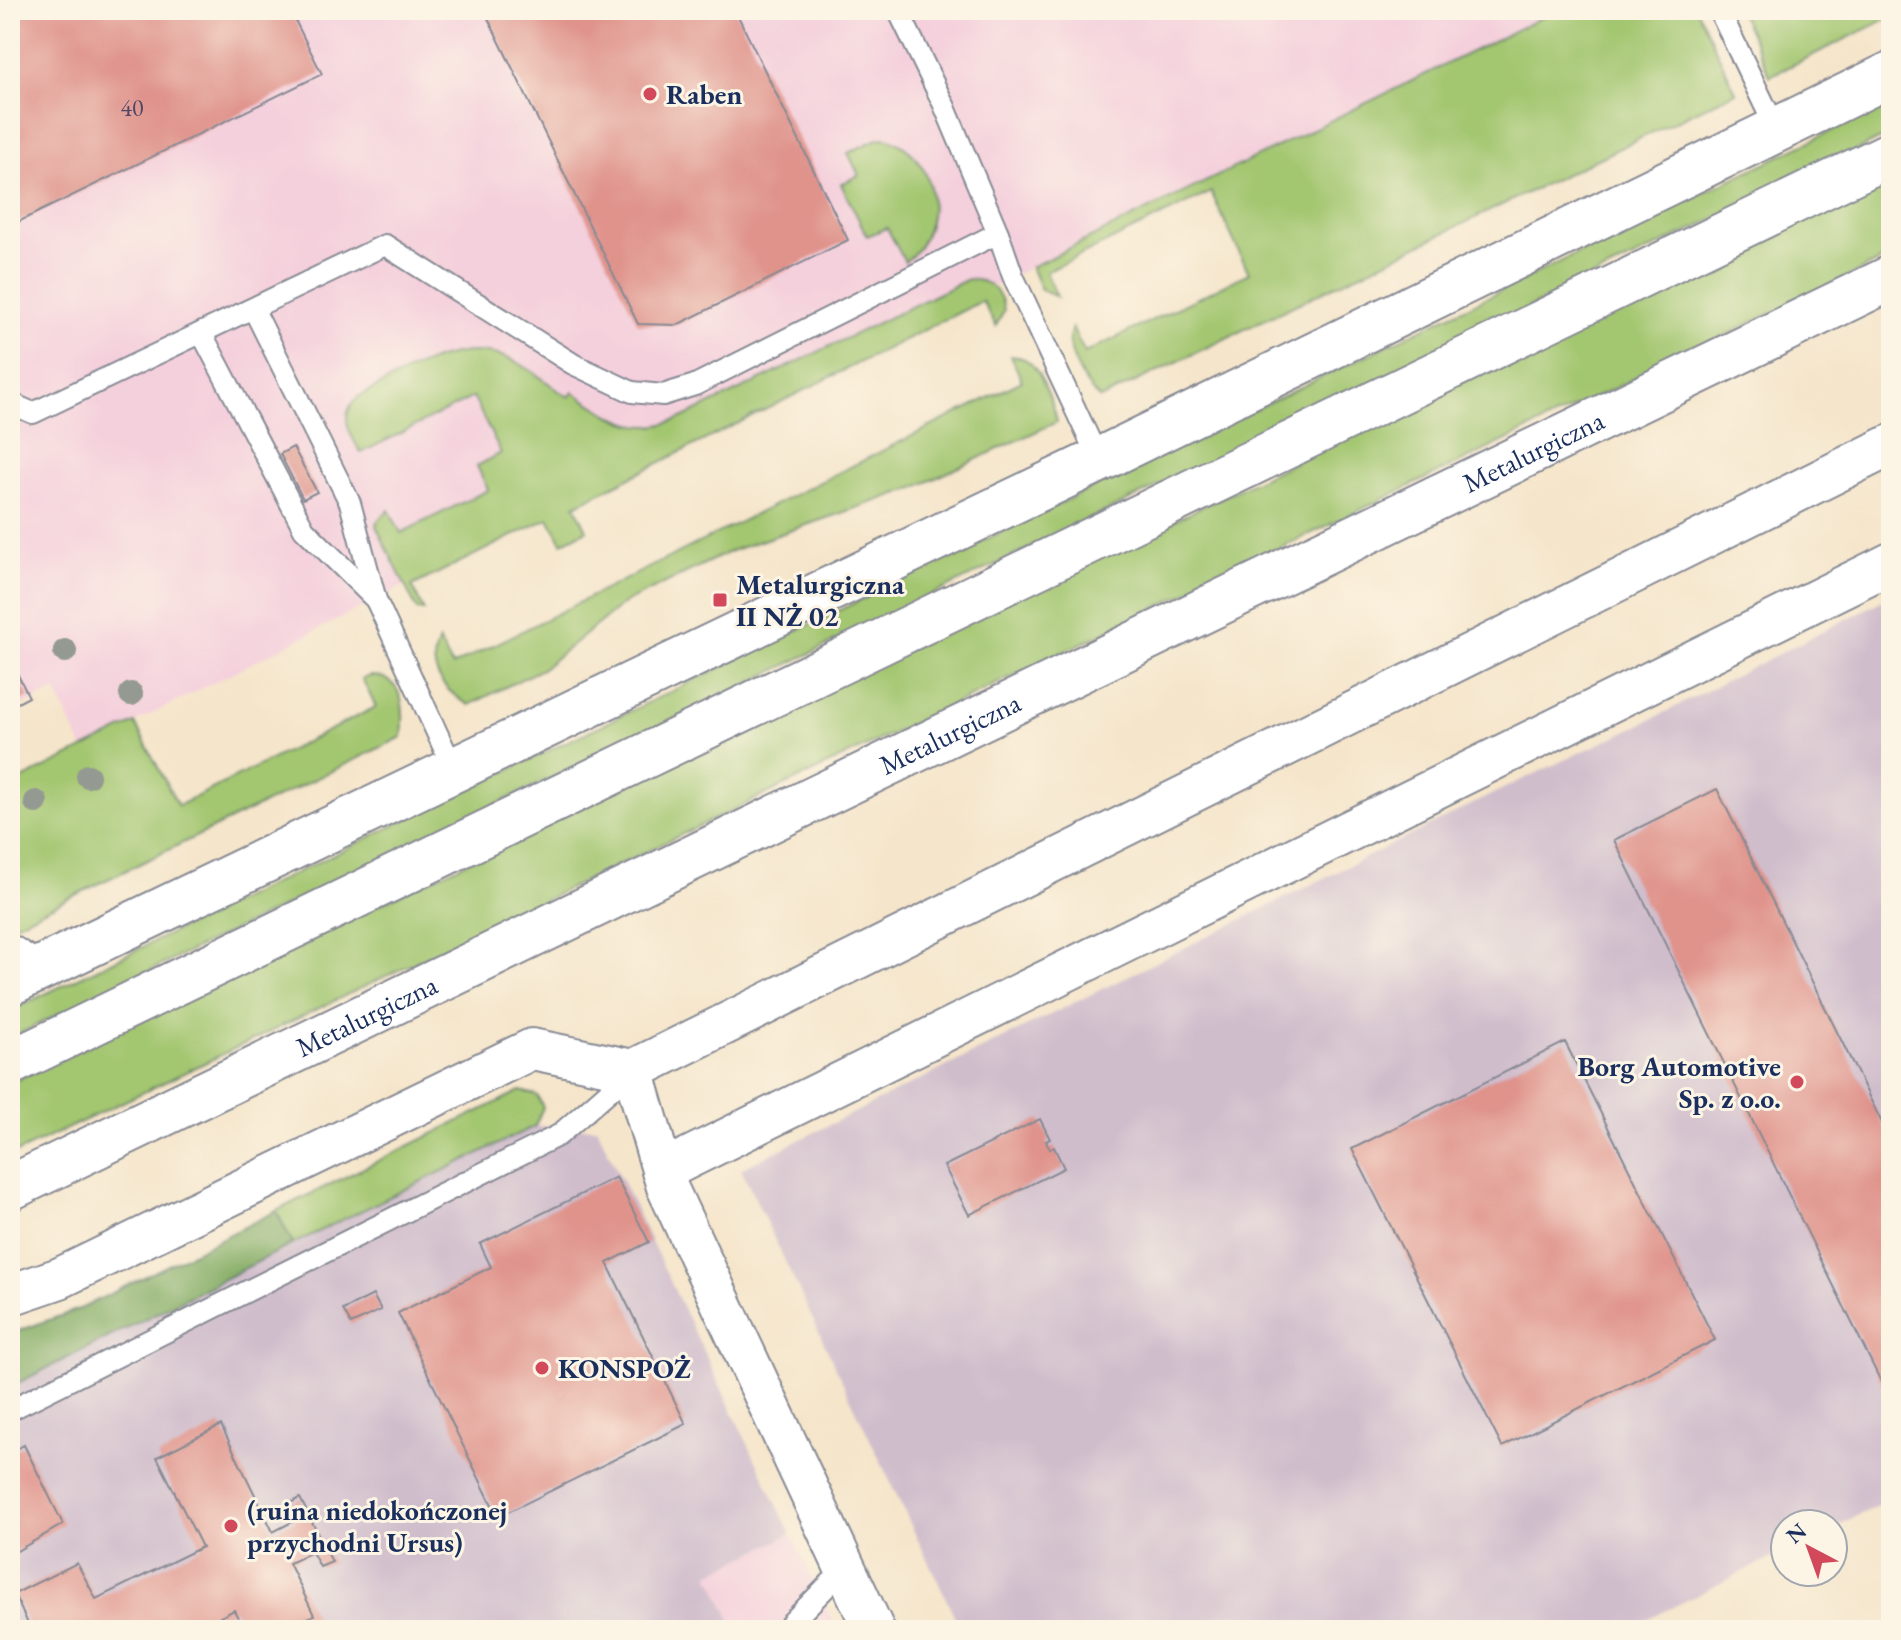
<svg xmlns="http://www.w3.org/2000/svg" width="1901" height="1640" font-family="'EB Garamond',serif">
	<rect width="100%" height="100%" fill="#fcf5e5"/>
	<filter id="ink" filterUnits="userSpaceOnUse"><feTurbulence type="fractalNoise" baseFrequency=".0125" numOctaves="2"/><feDisplacementMap in="SourceGraphic" scale="16" xChannelSelector="R" yChannelSelector="G"/><feConvolveMatrix kernelMatrix="1 2 1 2 8 2 1 2 1" color-interpolation-filters="sRGB"/></filter>
	<filter id="wash" filterUnits="userSpaceOnUse"><feTurbulence type="fractalNoise" baseFrequency=".006" numOctaves="4" result="noise"/><feDisplacementMap in="SourceGraphic" scale="32" xChannelSelector="R" yChannelSelector="G"/><feGaussianBlur stdDeviation="1.8" result="paint"/><feColorMatrix in="noise" values="0 0 0 0 0 0 0 0 0 0 0 0 0 0 0 0 0 1.4 0 .05"/><feComposite in="paint" operator="in"/></filter>
	<g filter="url(#wash)">
		<rect width="100%" height="100%" fill="#f5e5ca"/>
		<g fill="#f4cfdc">
			<path d="M10,10H1556L1098,233L83,749L55,690L10,712Z"/>
			<path d="M791,1534L837,1630H736L709,1574Z"/>
		</g>
		<g fill="#d0bdcc">
			<path d="M1891,596V1499L1833,1528V1524H1785V1551L1627,1630H961L741,1169L1513,784L1650,720Z"/>
			<path d="M535,1126L597,1128L791,1534L709,1574L736,1630H10V1387L293,1244Z"/>
		</g>
		<g fill="#a3c66f" stroke="#5f7a66" stroke-width="2">
			<path d="M1557,10H1697L1736,92L1100,399C1085,387 1062,347 1072,328L1085,353L1249,273L1211,192L1046,272L1057,297L1041,290L1031,267Z"/>
			<path d="M1739,10H1891V17L1770,76Z"/>
			<path d="M1891,102V134L10,1038V1011Z"/>
			<path d="M886,138C939,154 947,229 905,262L887,228L867,236L841,184L859,175L848,153L877,139Z"/>
			<path d="M1891,174V256L10,1156V1083Z"/>
			<path d="M968,279C988,280 1002,290 1004,311L996,326L982,301L575,505L587,530L562,543L549,518L412,586L424,611L417,610L376,526L378,520L389,510L401,533L488,490L477,466L501,453L473,397L361,453C349,433 338,415 358,397C404,374 456,336 510,359C529,367 545,381 562,393L569,397L573,392C613,417 636,439 684,417Z"/>
			<path d="M1011,356C1018,357 1023,357 1029,362C1040,370 1055,408 1057,422L914,488L731,551L624,603L542,669L469,705C445,691 425,670 439,641L452,666L1022,381Z"/>
			<path d="M370,676C405,676 405,711 402,737L13,925L10,923V785L135,723L178,806L376,707L362,679Z"/>
			<path d="M520,1091L537,1095L543,1107L535,1126L293,1244L276,1211Z"/>
		</g>
		<path fill="#82ab62" stroke="#4e6d60" stroke-width="2" d="M276,1211L293,1244L10,1387V1334L82,1308Z"/>
		<g id="blocks">
			<g fill="#df938b">
				<path d="M10,10H290L322,74L10,226Z"/>
				<path d="M484,10H735L848,240L677,325L638,324Z"/>
				<path d="M293,447L317,492L303,499L280,454Z"/>
				<path d="M10,659L29,697L10,707Z"/>
				<path d="M1717,789L1891,1141V1402L1614,840Z"/>
				<path d="M1565,1042L1715,1340L1502,1447L1352,1149Z"/>
				<path d="M1040,1119L1050,1139L1046,1141L1050,1149L1054,1147L1064,1168L969,1215L944,1166Z"/>
				<path d="M616,1177L649,1242L607,1263L686,1424L498,1517L398,1313L491,1267L480,1244Z"/>
				<path d="M373,1295L381,1310L351,1324L343,1310Z"/>
				<path d="M221,1425L273,1532L296,1520L288,1504L300,1498L332,1562L320,1567L312,1552L289,1563L314,1615L308,1618L314,1630H244L234,1610L195,1630H31L14,1594L77,1563L96,1599L202,1547L157,1457Z"/>
				<path d="M24,1445L63,1524L10,1555V1453Z"/>
			</g>
		</g>
	</g>
	<g filter="url(#ink)">
		<use href="#blocks" fill-opacity="0" stroke="#888a94" stroke-width="2"/>
		<g fill="none" stroke-linecap="round" stroke-linejoin="round">
			<defs>
				<g id="lane">
					<path d="M1719,10L1777,131"/>
					<path d="M998,233L1013,276L1099,460"/>
					<path d="M254,310L350,503L376,600L454,770"/>
					<path d="M202,334L304,529L376,600"/>
					<path d="M10,403L33,413L385,245L573,364L632,392L663,395L695,385L998,233L944,105L898,10"/>
					<path d="M10,944L46,967"/>
					<path d="M10,1410L559,1135L633,1070"/>
					<path d="M790,1630L791,1623L845,1568"/>
				</g>
				<g id="street">
					<path d="M633,1070L667,1187L874,1630"/>
					<path d="M662,1171L1891,563"/>
					<path d="M10,1295L60,1278L532,1049L633,1070L1891,445"/>
				</g>
				<g id="secondary">
					<path d="M10,983L1099,460L1891,74"/>
					<path d="M10,1063L1891,154"/>
					<path id="s1" d="M10,1188L1891,278"/>
				</g>
			</defs>
			<use href="#lane" stroke="#888a94" stroke-width="24"/>
			<use href="#street" stroke="#888a94" stroke-width="44"/>
			<use href="#secondary" stroke="#888a94" stroke-width="48"/>
			<use href="#lane" stroke="#fff" stroke-width="20"/>
			<use href="#street" stroke="#fff" stroke-width="40"/>
			<use href="#secondary" stroke="#fff" stroke-width="44"/>
		</g>
		<g fill="#949a91">
			<circle cx="65" cy="651" r="12"/>
			<circle cx="131" cy="694" r="12"/>
			<circle cx="88" cy="776" r="12"/>
			<circle cx="36" cy="802" r="12"/>
		</g>
	</g>
	<g fill="#d1495b" stroke="#fcf5e5" stroke-width="3">
		<circle cx="650" cy="94" r="8"/>
		<rect x="712" y="592" width="16" height="16" rx="4"/>
		<circle cx="1797" cy="1082" r="8"/>
		<circle cx="542" cy="1368" r="8"/>
		<circle cx="231" cy="1526" r="8"/>
	</g>
	<g text-anchor="middle" dominant-baseline="central" stroke-width="6" stroke-linejoin="round" paint-order="stroke">
		<g font-size="24" fill="#4c4869">
			<text x="132" y="107">40</text>
		</g>
		<g font-size="28" font-weight="bold" fill="#1b2f5e" stroke="#fcf5e5" text-anchor="start">
			<text x="666" y="94">Raben</text>
			<text x="736" y="584">Metalurgiczna<tspan x="736" dy="32">II NŻ 02</tspan></text>
			<text x="1781" y="1066" text-anchor="end">Borg Automotive<tspan x="1781" dy="32">Sp. z o.o.</tspan></text>
			<text x="558" y="1368">KONSPOŻ</text>
			<text x="247" y="1510">(ruina niedokończonej<tspan x="247" dy="32">przychodni Ursus)</tspan></text>
		</g>
		<g font-size="28" fill="#1b2f5e" stroke="#fcf5e5">
			<text stroke="none"><textPath href="#s1" startOffset="1692">Metalurgiczna</textPath></text>
			<text stroke="none"><textPath href="#s1" startOffset="1044">Metalurgiczna</textPath></text>
			<text stroke="none"><textPath href="#s1" startOffset="396">Metalurgiczna</textPath></text>
		</g>
	</g>
	<rect width="1901" height="1640" fill="none" stroke="#fcf5e5" stroke-width="40"/>
	<g transform="translate(1809 1548) rotate(319)"><circle r="38" fill="#fcf5e5" stroke="#a2a6af" stroke-width="2"/>
	<path d="M0-6L14 30L0 20L-14 30Z" fill="#d1495b"/>
	<text y="-12" font-size="22" font-weight="bold" text-anchor="middle" fill="#1b2f5e">N</text>
	</g>
</svg>
